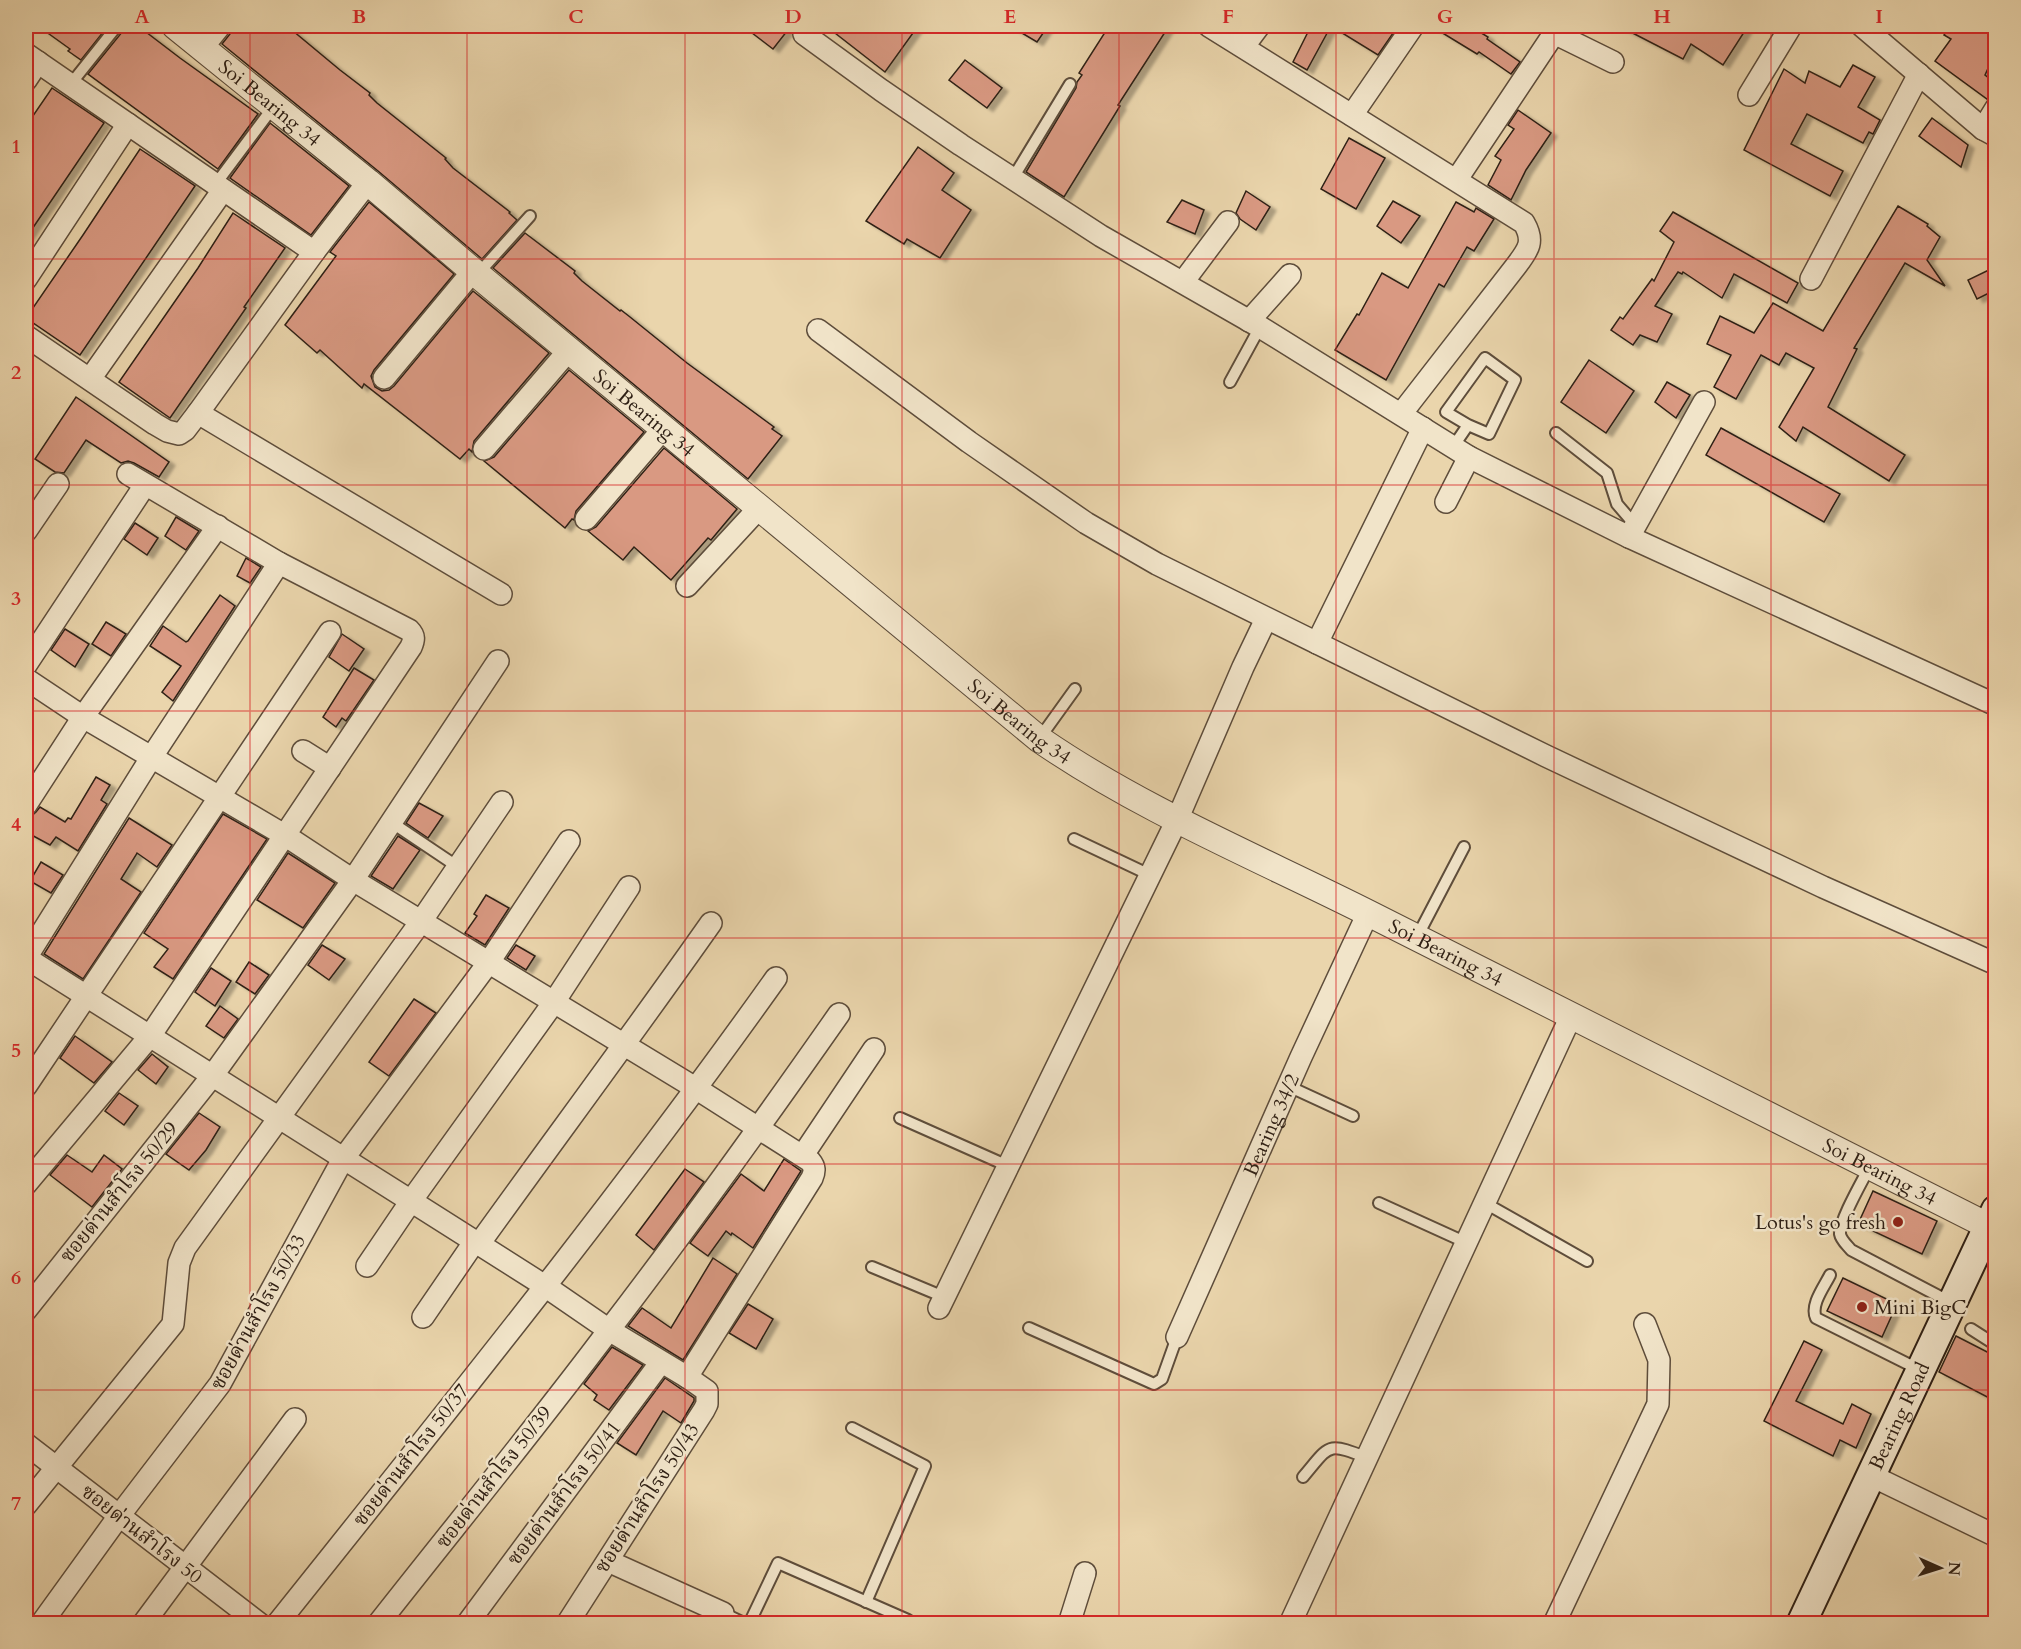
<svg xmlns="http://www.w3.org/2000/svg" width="2021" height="1649" font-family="Cardo,'Noto Serif Thai',serif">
	<defs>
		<filter id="shadow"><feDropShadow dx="6" dy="3.5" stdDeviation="1.5" flood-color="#0004"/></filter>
	</defs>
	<rect width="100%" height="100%" fill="#ead5ac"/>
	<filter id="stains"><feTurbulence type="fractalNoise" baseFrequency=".00333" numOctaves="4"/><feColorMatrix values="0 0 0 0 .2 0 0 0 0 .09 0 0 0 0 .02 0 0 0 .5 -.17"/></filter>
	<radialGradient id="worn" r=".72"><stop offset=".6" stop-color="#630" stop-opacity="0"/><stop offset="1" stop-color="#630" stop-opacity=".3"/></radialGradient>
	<g fill="#d99982" stroke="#2f2015" stroke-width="1.5" filter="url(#shadow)">
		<path d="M38,26H108L81,60L68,51L70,49Z"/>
		<path d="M124,26H138L180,58L258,114L218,169L88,74L123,31Z"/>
		<path d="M232,26H287L340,70L370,93L369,95L377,103L446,158L445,159L453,168L510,212L509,213L517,220L482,259L378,171L222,44L230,34Z"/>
		<path d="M743,26H791L773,49Z"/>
		<path d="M826,26H918L885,72Z"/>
		<path d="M1010,26H1048L1037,42Z"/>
		<path d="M1109,26H1169L1118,105L1120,106L1064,197L1026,172L1076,88L1077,82L1082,75L1079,73Z"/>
		<path d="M1311,26H1398L1378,55L1331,26L1307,70L1293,62Z"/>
		<path d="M1431,26H1470L1488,37L1487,39L1520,62L1511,74L1479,52L1477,54Z"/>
		<path d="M1619,26H1748L1723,65L1691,44L1683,59Z"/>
		<path d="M1950,26H1974L1995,37V53L1985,75L1995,83V93L1987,99L1935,61L1951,39L1944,35Z"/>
		<path d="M965,60L1002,88L987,108L949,80Z"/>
		<path d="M1853,65L1875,77L1858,107L1880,120L1873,134L1869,132L1863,143L1807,114L1791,144L1843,171L1830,196L1744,150L1784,69L1805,83L1809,71L1840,87Z"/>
		<path d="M52,88L104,123L26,238V126Z"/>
		<path d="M1518,110L1551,133L1526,170L1511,200L1488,185L1501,160L1495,156L1514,129L1508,125Z"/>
		<path d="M1932,118L1968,145L1961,167L1919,136Z"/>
		<path d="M270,123L349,186L311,235L230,178Z"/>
		<path d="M1349,138L1385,158L1356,209L1321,189Z"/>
		<path d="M918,147L954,173L942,190L971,210L940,258L907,239L904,244L866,221Z"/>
		<path d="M140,149L195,186L80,355L26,318L83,235Z"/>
		<path d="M1246,191L1270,207L1256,230L1240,219L1236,213Z"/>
		<path d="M1182,200L1204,210L1195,234L1167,222Z"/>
		<path d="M1393,201L1420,216L1401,243L1377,226Z"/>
		<path d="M369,202L454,274L374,370L371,376L375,387L382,391L389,390L394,386L473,291L549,353L474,441L472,452L469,449L460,459L364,384L362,388L320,350L317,353L285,325L336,256L330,252Z"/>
		<path d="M1456,202L1474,212L1476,208L1494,219L1474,251L1467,247L1444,287L1439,284L1386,380L1335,350L1357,314L1359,315L1382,273L1408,288Z"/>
		<path d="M1898,206L1928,224L1927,226L1940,237L1927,260L1945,286L1905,263L1854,348L1857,349L1828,407L1905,455L1889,481L1803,427L1796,441L1779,427L1814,368L1786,353L1779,365L1761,355L1736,399L1714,387L1731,355L1707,344L1720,316L1754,333L1773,303L1823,331Z"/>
		<path d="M1673,212L1798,283L1787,303L1734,274L1722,298L1683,272L1682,274L1678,272L1655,306L1672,314L1657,342L1640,335L1633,345L1611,330L1620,317L1623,319L1652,279L1654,281L1674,242L1660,231Z"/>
		<path d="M233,213L285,248L244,307L246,308L170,418L119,382L198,268Z"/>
		<path d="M525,233L575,271L574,273L582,281L620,311L621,310L630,317L687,363L774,427L772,429L782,436L748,479L493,268Z"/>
		<path d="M1995,267V290L1977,299L1968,280Z"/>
		<path d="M1589,360L1634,391L1606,433L1561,402Z"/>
		<path d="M569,370L644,432L576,511L574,520L572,519L565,528L484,461L494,457Z"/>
		<path d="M1667,382L1690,395L1676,418L1655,402Z"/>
		<path d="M76,397L169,462L159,477L134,463L128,461L121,463L86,440L64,473L55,472L35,459Z"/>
		<path d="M1721,428L1840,494L1824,522L1706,455Z"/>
		<path d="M664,448L737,509L711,540L708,538L671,580L634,547L623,560L588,531L596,527Z"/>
		<path d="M176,517L199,531L186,550L165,536Z"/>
		<path d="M135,523L158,538L147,555L124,539Z"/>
		<path d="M246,558L261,567L250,583L237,576Z"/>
		<path d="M220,595L235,606L173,701L162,692L181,666L150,646L163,626L186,642L188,641Z"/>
		<path d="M106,622L126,634L111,656L92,644Z"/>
		<path d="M65,629L89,644L75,667L51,650Z"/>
		<path d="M342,634L364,649L349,671L329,657Z"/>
		<path d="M354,668L374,680L346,721L342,718L336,727L323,717Z"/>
		<path d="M96,777L110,785L101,800L107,804L78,851L56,837L50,845L26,832V821L36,812L40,807L65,822L68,818L71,819Z"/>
		<path d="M419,803L443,816L428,838L406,823Z"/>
		<path d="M223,814L267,839L173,979L154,967L168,949L144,933Z"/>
		<path d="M129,818L172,845L157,867L137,853L136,855L121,879L141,892L83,979L44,954Z"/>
		<path d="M398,836L420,850L393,889L371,876Z"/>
		<path d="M288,853L335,883L303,928L257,900Z"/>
		<path d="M41,862L63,875L51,893L30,881Z"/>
		<path d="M486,895L509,908L485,945L465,933L477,916L474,914Z"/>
		<path d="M322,945L345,959L329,980L308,965Z"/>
		<path d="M516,945L535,956L526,970L507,958Z"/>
		<path d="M249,962L269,975L255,994L236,982Z"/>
		<path d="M211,968L231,981L215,1006L195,992Z"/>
		<path d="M414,999L436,1013L389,1076L369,1062Z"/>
		<path d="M220,1006L238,1019L224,1038L206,1026Z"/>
		<path d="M75,1036L112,1062L94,1083L60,1058Z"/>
		<path d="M152,1054L168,1067L156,1084L138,1070Z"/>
		<path d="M119,1093L138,1106L124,1125L105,1111Z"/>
		<path d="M199,1113L220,1127L206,1150L189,1170L166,1154Z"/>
		<path d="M67,1155L92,1172L104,1155L122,1169L92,1207L50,1175Z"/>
		<path d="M784,1159L801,1171L753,1248L732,1233L731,1235L726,1231L708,1256L690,1243L741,1174L764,1191Z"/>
		<path d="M685,1169L704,1182L654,1250L636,1235Z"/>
		<path d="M1873,1191L1937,1221L1922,1254L1858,1224Z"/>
		<path d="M713,1258L737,1274L683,1360L628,1326L642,1308L671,1328Z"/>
		<path d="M1843,1278L1897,1304L1882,1337L1827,1311Z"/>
		<path d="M748,1304L773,1319L756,1349L729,1333Z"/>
		<path d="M1956,1336L1995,1356V1401L1939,1372Z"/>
		<path d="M1804,1341L1822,1350L1796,1401L1843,1424L1852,1404L1871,1414L1856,1448L1840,1440L1833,1456L1764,1421Z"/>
		<path d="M612,1347L643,1365L609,1410L594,1400L597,1395L584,1384Z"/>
		<path d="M665,1378L694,1398V1401L681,1423L663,1411L636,1455L617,1443Z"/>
	</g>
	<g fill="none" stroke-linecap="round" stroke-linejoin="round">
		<defs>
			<g id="service">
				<path d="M70,85L117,26"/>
				<path d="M1013,178L1070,84"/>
				<path d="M215,185L274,106"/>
				<path d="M477,275L530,216"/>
				<path d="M1230,382L1260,327"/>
				<path d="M1556,433L1607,473L1617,504L1635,525"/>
				<path d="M1453,447L1468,425L1446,412L1485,358L1515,380L1489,434L1468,425"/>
				<path d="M1039,739L1075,689"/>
				<path d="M391,822L458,867"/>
				<path d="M1074,839L1150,875"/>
				<path d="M1417,937L1464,847"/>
				<path d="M1288,1086L1353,1116"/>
				<path d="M900,1118L1008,1166"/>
				<path d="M1870,1166C1863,1180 1839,1221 1840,1234C1841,1240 1847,1245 1851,1250L1952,1303"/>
				<path d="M1379,1203L1467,1243"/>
				<path d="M1485,1203L1587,1261"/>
				<path d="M872,1267L944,1297"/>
				<path d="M1830,1275C1824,1287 1810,1305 1816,1318L1918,1369"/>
				<path d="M1029,1328L1154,1384L1162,1379L1177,1337"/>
				<path d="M1971,1329L1996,1345"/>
				<path d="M852,1428L925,1466L866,1602"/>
				<path d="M1303,1477C1331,1444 1326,1442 1368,1458"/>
				<path d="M723,1613L746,1624"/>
				<path d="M749,1624L778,1563L908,1620"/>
			</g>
			<g id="minor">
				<path d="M1209,26L1524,223C1535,242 1528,250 1516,266L1401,414"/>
				<path d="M1862,26L1983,129L1996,136"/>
				<path d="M1554,33L1613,62"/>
				<path d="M804,34L881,90L961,145L1101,236L1260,327L1469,457L1629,537L1996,705"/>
				<path d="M1244,46L1259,26"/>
				<path d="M203,47L220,26"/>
				<path d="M26,54L314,252"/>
				<path d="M26,80L38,62"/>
				<path d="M1749,95L1791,26"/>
				<path d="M1352,115L1413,26"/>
				<path d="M1983,129L1996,108"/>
				<path d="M1457,179L1559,26"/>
				<path d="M26,279L128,124"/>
				<path d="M1811,279L1919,74"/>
				<path d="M1183,282L1228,222"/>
				<path d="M1249,321L1290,275"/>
				<path d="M818,330L969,442L1086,523L1157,564L1546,756L1823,887L1996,964"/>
				<path d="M26,336L155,424L167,431L179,434L185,430L198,413L314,252L368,182"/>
				<path d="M384,378L473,271"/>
				<path d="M90,379L223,190"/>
				<path d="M198,413L501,594"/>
				<path d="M484,449L569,350"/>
				<path d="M1446,502L1469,457"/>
				<path d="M586,519L663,429"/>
				<path d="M26,531L58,484"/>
				<path d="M1629,537L1704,402"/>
				<path d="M687,586L759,508"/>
				<path d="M1317,643L1423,428"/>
				<path d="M26,665L145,485"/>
				<path d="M26,679L83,717L286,836L353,880L697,1089L810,1161C815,1167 815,1171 812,1178L687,1377"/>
				<path d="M303,751L330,768"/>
				<path d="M26,805L83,717L218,526"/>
				<path d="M26,958L411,1201L545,1286L609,1330L687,1377L707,1391V1404L704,1410L567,1624"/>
				<path d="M26,958L151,758L279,563"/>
				<path d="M26,1086L330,632"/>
				<path d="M803,1155L874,1049"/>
				<path d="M26,1184L150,1036L411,647C414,640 415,636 409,630L279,563L128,474"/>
				<path d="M479,1244C556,1137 635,1031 711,923"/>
				<path d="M367,1266L411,1201L554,1002L629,887"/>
				<path d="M939,1308L1177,820L1243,667L1266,619"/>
				<path d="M26,1310L213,1075L353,880L498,661"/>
				<path d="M423,1317L475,1241"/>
				<path id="s1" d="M1177,1337L1301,1057L1368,913"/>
				<path d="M26,1444L260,1624"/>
				<path d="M1872,1476L1996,1536"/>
				<path d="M26,1505L173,1324L179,1263L185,1248L422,920L502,802"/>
				<path d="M608,1561L723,1613"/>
				<path d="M41,1624L119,1516L220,1384L343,1159L489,962L569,841"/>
				<path d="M143,1624L295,1419"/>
				<path d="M277,1624C447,1411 618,1200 776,978"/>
				<path d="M378,1624C455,1526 534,1430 609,1330C688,1227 764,1121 839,1014"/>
				<path d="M467,1624L661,1362"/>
				<path d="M1069,1624L1085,1573"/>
				<path d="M1290,1624L1571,1016"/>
				<path d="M1554,1624L1658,1404L1659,1360L1645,1324"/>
			</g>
			<g id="tertiary">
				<path id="s2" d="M175,26L368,182L473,271L1039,739C1142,810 1259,858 1370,914C1576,1018 1782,1122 1988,1226"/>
			</g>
			<g id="secondary">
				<path id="s3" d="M1801,1624L1996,1210"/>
			</g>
		</defs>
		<use href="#service" stroke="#5e4d3b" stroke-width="14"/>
		<use href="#minor" stroke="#5e4d3b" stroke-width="24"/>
		<use href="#tertiary" stroke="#5e4d3b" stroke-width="28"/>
		<use href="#secondary" stroke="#2f2015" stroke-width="32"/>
		<use href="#service" stroke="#f1e4c9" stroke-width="10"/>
		<use href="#minor" stroke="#f1e4c9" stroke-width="21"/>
		<use href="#tertiary" stroke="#f1e4c9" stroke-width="26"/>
		<use href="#secondary" stroke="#f1e4c9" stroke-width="28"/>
	</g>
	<path fill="none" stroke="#d62828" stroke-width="1.5" stroke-opacity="0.55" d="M250,26V1624M467,26V1624M685,26V1624M902,26V1624M1119,26V1624M1336,26V1624M1554,26V1624M1771,26V1624M26,259H1996M26,485H1996M26,711H1996M26,938H1996M26,1164H1996M26,1390H1996"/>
	<g fill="#8f2418" stroke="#f1e4c9" stroke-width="2">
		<circle cx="1898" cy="1222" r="6"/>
		<circle cx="1862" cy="1307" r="6"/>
	</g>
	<g text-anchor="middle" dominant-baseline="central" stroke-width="5" stroke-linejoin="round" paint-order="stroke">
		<g font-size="20" fill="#2f2015" stroke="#f1e4c9">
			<text stroke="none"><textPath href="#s2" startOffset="122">Soi Bearing 34</textPath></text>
			<text stroke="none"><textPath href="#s2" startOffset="608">Soi Bearing 34</textPath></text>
			<text stroke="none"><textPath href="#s2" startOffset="1094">Soi Bearing 34</textPath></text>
			<text stroke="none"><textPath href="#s2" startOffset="1580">Soi Bearing 34</textPath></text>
			<text stroke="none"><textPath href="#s1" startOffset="232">Bearing 34/2</textPath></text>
			<text stroke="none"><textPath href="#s2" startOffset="2066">Soi Bearing 34</textPath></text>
			<text transform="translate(119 1192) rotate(-51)">ซอยด่านสำโรง 50/29</text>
			<text transform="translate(258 1312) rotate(-61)">ซอยด่านสำโรง 50/33</text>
			<text stroke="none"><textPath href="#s3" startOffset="230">Bearing Road</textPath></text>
			<text transform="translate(411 1455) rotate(-52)">ซอยด่านสำโรง 50/37</text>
			<text transform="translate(494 1477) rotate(-52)">ซอยด่านสำโรง 50/39</text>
			<text transform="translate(564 1493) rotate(-53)">ซอยด่านสำโรง 50/41</text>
			<text transform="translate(647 1498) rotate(-57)">ซอยด่านสำโรง 50/43</text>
			<text transform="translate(142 1534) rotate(38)">ซอยด่านสำโรง 50</text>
		</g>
		<g font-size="20" fill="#2f2015" stroke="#f1e4c9" text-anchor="end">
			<text x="1886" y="1222">Lotus's go fresh</text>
			<text x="1874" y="1307" text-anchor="start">Mini BigC</text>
		</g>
	</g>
	<rect width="2021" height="1649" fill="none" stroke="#ead5ac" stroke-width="66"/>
	<g transform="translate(1940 1568) rotate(93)" stroke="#f1e4c9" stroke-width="4.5" paint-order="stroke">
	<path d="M0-4.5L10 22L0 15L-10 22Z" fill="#2f2015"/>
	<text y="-9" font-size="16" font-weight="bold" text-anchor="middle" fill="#2f2015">N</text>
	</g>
	<rect x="33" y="33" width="1955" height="1583" fill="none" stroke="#d62828" stroke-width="2"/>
	<g font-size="20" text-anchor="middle" font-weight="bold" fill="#d62828">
		<text x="142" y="23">A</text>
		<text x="359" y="23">B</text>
		<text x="576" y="23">C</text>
		<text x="793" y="23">D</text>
		<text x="1010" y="23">E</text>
		<text x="1228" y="23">F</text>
		<text x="1445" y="23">G</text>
		<text x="1662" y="23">H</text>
		<text x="1879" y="23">I</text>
		<text x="16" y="153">1</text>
		<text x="16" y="379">2</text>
		<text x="16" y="605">3</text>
		<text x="16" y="831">4</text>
		<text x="16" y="1057">5</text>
		<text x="16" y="1284">6</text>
		<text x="16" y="1510">7</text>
	</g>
	<rect width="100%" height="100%" filter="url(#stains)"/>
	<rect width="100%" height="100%" fill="url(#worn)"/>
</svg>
